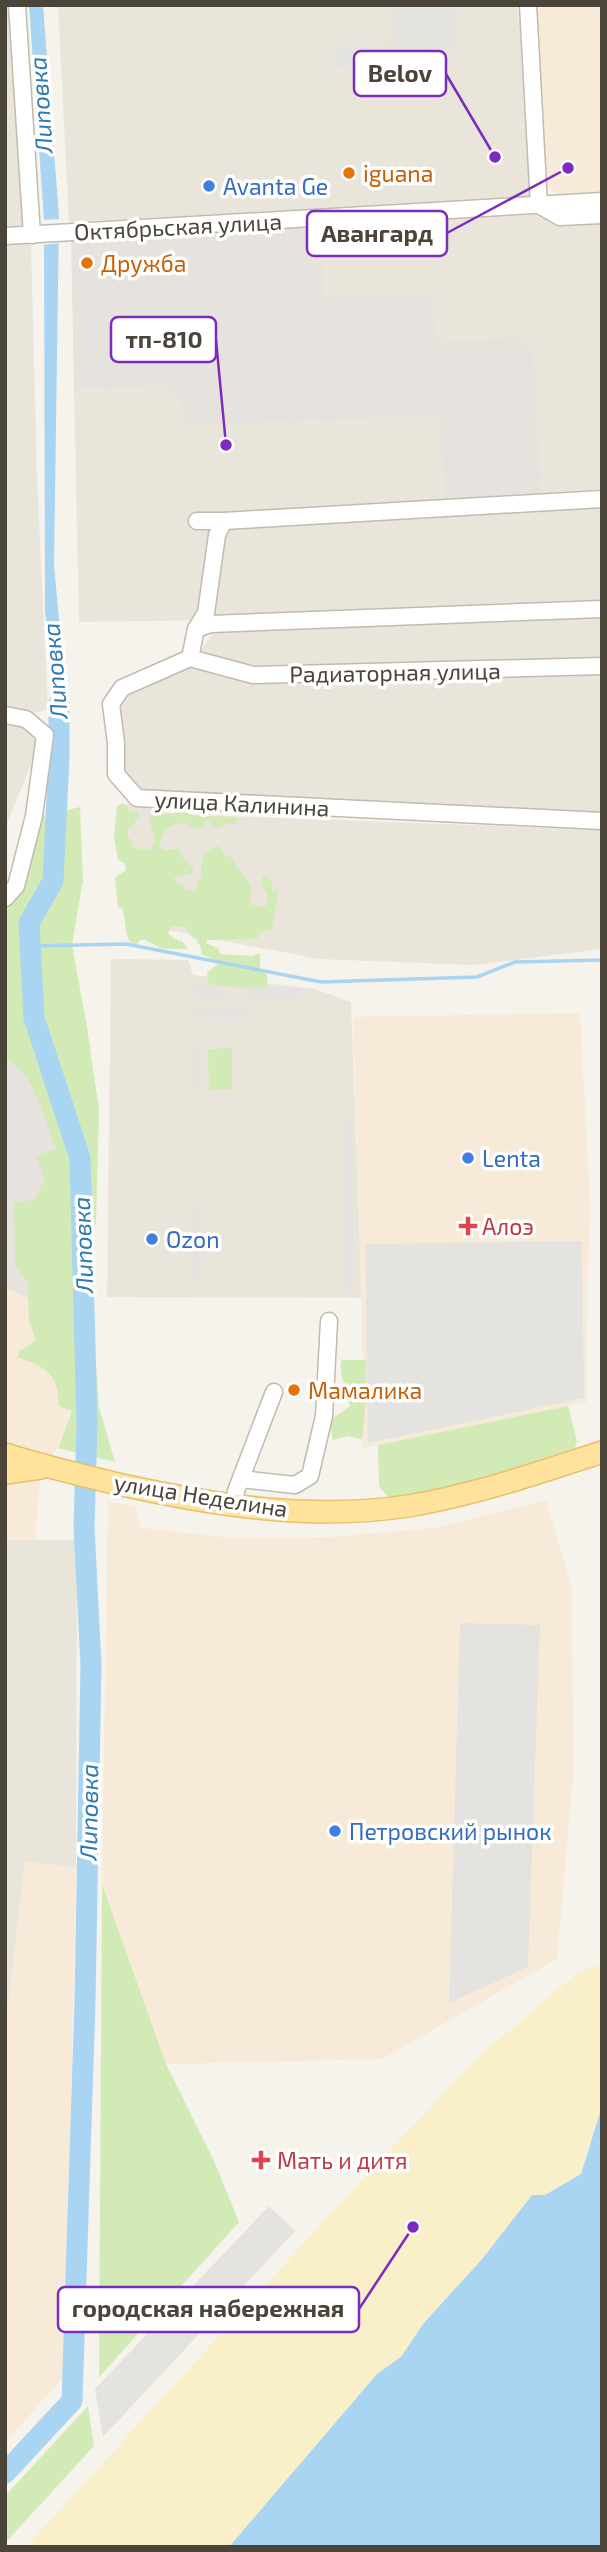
<svg xmlns="http://www.w3.org/2000/svg" width="607" height="2552" font-family="'Exo 2',sans-serif">
	<rect width="100%" height="100%" fill="#f6f3ec"/>
	<g fill="#eae5da">
		<path d="M5,5H13L27,227L5,229Z"/>
		<path d="M58,5H517L518,20L525,30L535,191L530,198L69,222Z"/>
		<path d="M590,212L602,223V489L542,493L534,353L436,341L432,295L323,297L320,226Z"/>
		<path d="M31,242L37,478L48,709L35,713L5,707V243Z"/>
		<path d="M171,387L183,410V425L439,418L444,499L270,510L271,524L602,505V604L216,620L79,622L74,390Z"/>
		<path d="M602,612V813L143,791L121,770V700L191,664L217,628Z"/>
		<path d="M5,721L24,726L39,745L5,828Z"/>
		<path d="M126,803L176,814L602,830V949L473,965L319,959L152,927L130,910Z"/>
		<path d="M111,959L188,960L193,975L315,989L351,1002L362,1298L107,1297Z"/>
		<path d="M5,1540H77L76,1867L25,1863L8,2008L5,2007Z"/>
	</g>
	<g fill="#f7ead8">
		<path d="M533,5H602V195L561,198L546,183Z"/>
		<path d="M580,1013L591,1220L589,1225L586,1403L362,1448L363,1358L353,1017Z"/>
		<path d="M5,1288L40,1303L73,1406L53,1458L5,1445Z"/>
		<path d="M40,1479L35,1540H5V1480Z"/>
		<path d="M546,1500L572,1589L573,1777L557,1959L382,2059L166,2064L102,1884L108,1501L135,1507L141,1528L231,1538L331,1537L434,1528Z"/>
		<path d="M25,1862L76,1867L65,2363L63,2377L5,2443V2007H8Z"/>
	</g>
	<g fill="#e6e2dd">
		<path d="M320,226L324,297L433,295L436,341L523,339L534,353L542,493L444,499L439,418L183,425V410L170,387L74,390L71,238Z"/>
		<path d="M5,1030L66,1148L40,1303L5,1288Z"/>
	</g>
	<g fill="#d2eab5">
		<path d="M122,803L127,806L130,812H137L140,817L135,820V825L128,829V837L132,841V846L140,850H150L155,842C154,832 150,827 149,817L180,812L181,810L194,816L237,817L236,824H224L220,828H214L208,820H206L203,827L190,828L188,823C170,823 163,829 159,846L165,850L179,849L184,859L193,868V873L174,878V880L184,885L185,890L193,891L197,889V881L201,878C201,862 201,850 219,846L226,856L232,857C237,873 252,880 252,894L250,895L251,905L264,907L267,904L268,894C263,889 260,882 263,875H266L272,883V890L278,892L272,929L260,932L257,939L207,940L206,943L219,949L220,954L252,956L260,953V970L267,975V985L271,987L250,989L209,984L207,972L217,965V960L202,955C201,947 199,939 190,936L186,927L171,926L168,934L179,941H182L188,949H163L145,940H140L136,945H132L127,936L123,909L118,907L115,878L126,870L125,864L118,860L114,837L117,807Z"/>
		<path d="M80,807L83,880L72,945L87,1027L99,1110L96,1222L73,1293L77,1304L78,1343L95,1349L99,1407L115,1462L58,1448L72,1411L59,1406C58,1372 47,1368 17,1357L20,1351L36,1340L29,1321L28,1284L15,1263L14,1203L35,1199L45,1178L36,1156L57,1149C45,1124 40,1093 22,1072C18,1066 11,1061 5,1057V911L21,889L43,816Z"/>
		<path d="M232,1048V1089L209,1090L208,1049Z"/>
		<path d="M341,1360H366V1403L362,1439L348,1436L333,1440L329,1421L350,1406L341,1374Z"/>
		<path d="M568,1406L577,1441L575,1448L462,1486L389,1498L379,1486L378,1445Z"/>
		<path d="M102,1884L166,2064L214,2161L239,2222L99,2377Z"/>
		<path d="M88,2406L94,2446L5,2543V2496Z"/>
	</g>
	<path fill="#f9efc9" d="M602,1964V2106L589,2143L581,2174L545,2195H532L483,2258L423,2324L401,2357L377,2374L229,2547H26L356,2186L480,2055L579,1972Z"/>
	<g fill="#e5e3e0">
		<path d="M394,5H455L457,51L407,52V59H351V68H334V47L386,45L393,37Z"/>
		<path d="M195,985L226,986L225,997H194Z"/>
		<path d="M246,987L302,988V997H246Z"/>
		<rect x="194" y="1010" width="52" height="9"/>
		<path d="M193,1048H200L201,1087H193Z"/>
		<rect x="344" y="1123" width="9" height="168"/>
		<path d="M193,1211H202L201,1279H192Z"/>
		<path d="M582,1241L584,1398L368,1443L365,1244Z"/>
		<path d="M460,1623L540,1625L528,1967L449,2003Z"/>
		<path d="M269,2206L295,2231L103,2437L95,2389Z"/>
	</g>
	<g fill="#a9d4f2">
		<path d="M29,5H43L59,217L54,565L69,728L56,730L45,610L44,220Z"/>
		<path d="M602,2106V2547H229L377,2374L401,2357L423,2324L483,2258L532,2195H545L581,2174Z"/>
	</g>
	<path fill="#f6f3ec" d="M62,219V243L41,245L40,220Z"/>
	<g fill="none" stroke-linecap="round" stroke-linejoin="round">
		<path stroke="#a9d4f2" stroke-width="3.5" d="M30,946L126,944L321,982L477,977L515,962L602,960"/>
		<path stroke="#a9d4f2" stroke-width="21" d="M5,2473L72,2401L85,2001L91,1665L84,1527L87,1424L80,1158L34,1018L29,923L53,881L59,758V703"/>
		<defs>
			<g id="minor">
				<path d="M17,5L32,235"/>
				<path d="M528,5L539,205L560,217L602,215"/>
				<path d="M5,236L602,201"/>
				<path d="M197,521H224L217,535L206,613L196,629L190,658L122,688L111,704L116,743V774L137,798L602,821"/>
				<path d="M224,521L602,499"/>
				<path d="M196,629L211,624L602,609"/>
				<path d="M190,658L253,675L602,666"/>
				<path d="M5,715L26,719L45,735L34,816L16,886L5,898"/>
				<path d="M241,1479L295,1485L310,1476L324,1416L329,1321"/>
				<path d="M234,1505L236,1491L274,1392"/>
			</g>
			<g id="major">
				<path d="M5,1454C43,1466 80,1475 118,1484C212,1505 311,1521 408,1506C474,1495 538,1473 602,1452"/>
				<path d="M5,1473L41,1468"/>
			</g>
		</defs>
		<use href="#minor" stroke="#c2bbae" stroke-width="19"/>
		<use href="#major" stroke="#e6c16a" stroke-width="24"/>
		<use href="#minor" stroke="#fff" stroke-width="16"/>
		<use href="#major" stroke="#ffe39c" stroke-width="21"/>
	</g>
	<g fill="#e8710a" stroke="#fff" stroke-width="2.5">
		<circle cx="349" cy="173" r="7"/>
		<circle cx="87" cy="263" r="7"/>
		<circle cx="294" cy="1390" r="7"/>
	</g>
	<g fill="#3f7fe0" stroke="#fff" stroke-width="2.5">
		<circle cx="209" cy="186" r="7"/>
		<circle cx="468" cy="1158" r="7"/>
		<circle cx="152" cy="1239" r="7"/>
		<circle cx="335" cy="1831" r="7"/>
	</g>
	<g fill="#e0444e" stroke="#fff" stroke-width="2.5">
		<path d="M464.5 1215.5h7v7h7v7h-7v7h-7v-7h-7v-7h7z"/>
		<path d="M257.5 2149.5h7v7h7v7h-7v7h-7v-7h-7v-7h7z"/>
	</g>
	<g text-anchor="middle" dominant-baseline="central" stroke-width="7" stroke-linejoin="round" paint-order="stroke">
		<g font-size="23" fill="#c56008" stroke="#fff" text-anchor="start">
			<text x="363" y="173">iguana</text>
			<text x="101" y="263">Дружба</text>
			<text x="308" y="1390">Мамалика</text>
		</g>
		<g font-size="23" fill="#366cbe" stroke="#fff" text-anchor="start">
			<text x="223" y="186">Avanta Ge</text>
			<text x="482" y="1158">Lenta</text>
			<text x="166" y="1239">Ozon</text>
			<text x="349" y="1831">Петровский рынок</text>
		</g>
		<g font-size="23" fill="#4b4439" stroke="#fff">
			<text transform="translate(178 226) rotate(-3)">Октябрьская улица</text>
			<text transform="translate(395 672) rotate(-1)">Радиаторная улица</text>
			<text transform="translate(242 803) rotate(3)">улица Калинина</text>
			<text transform="translate(201 1495) rotate(9)">улица Неделина</text>
		</g>
		<g font-size="23" fill="#be3a42" stroke="#fff" text-anchor="start">
			<text x="482" y="1226">Алоэ</text>
			<text x="277" y="2160">Мать и дитя</text>
		</g>
		<g font-size="24" font-style="italic" fill="#2e7ab2" stroke="#fff">
			<text transform="translate(40 105) rotate(-94)">Липовка</text>
			<text transform="translate(54 671) rotate(-95)">Липовка</text>
			<text transform="translate(82 1245) rotate(-92)">Липовка</text>
			<text transform="translate(88 1812) rotate(-89)">Липовка</text>
		</g>
	</g>
	<path fill="none" stroke="#7b2cbf" stroke-width="2.5" d="M495 157L446 74M568 168L447 233M226 445L216 340M413 2227L359 2309"/>
	<g fill="#7b2cbf" stroke="#fff" stroke-width="2.5">
		<circle cx="495" cy="157" r="7"/>
		<circle cx="568" cy="168" r="7"/>
		<circle cx="226" cy="445" r="7"/>
		<circle cx="413" cy="2227" r="7"/>
	</g>
	<g fill="#fff" stroke="#7b2cbf" stroke-width="2.5">
		<rect x="354" y="51" width="92" height="45" rx="7"/>
		<rect x="307" y="211" width="140" height="45" rx="7"/>
		<rect x="111" y="317" width="105" height="45" rx="7"/>
		<rect x="58" y="2287" width="301" height="45" rx="7"/>
	</g>
	<g font-size="24" text-anchor="middle" font-weight="bold" fill="#4b4439">
		<text x="400" y="82">Belov</text>
		<text x="377" y="242">Авангард</text>
		<text x="164" y="348">тп-810</text>
		<text x="208" y="2317">городская набережная</text>
	</g>
	<rect width="607" height="2552" fill="none" stroke="#4b4439" stroke-width="14"/>
</svg>
